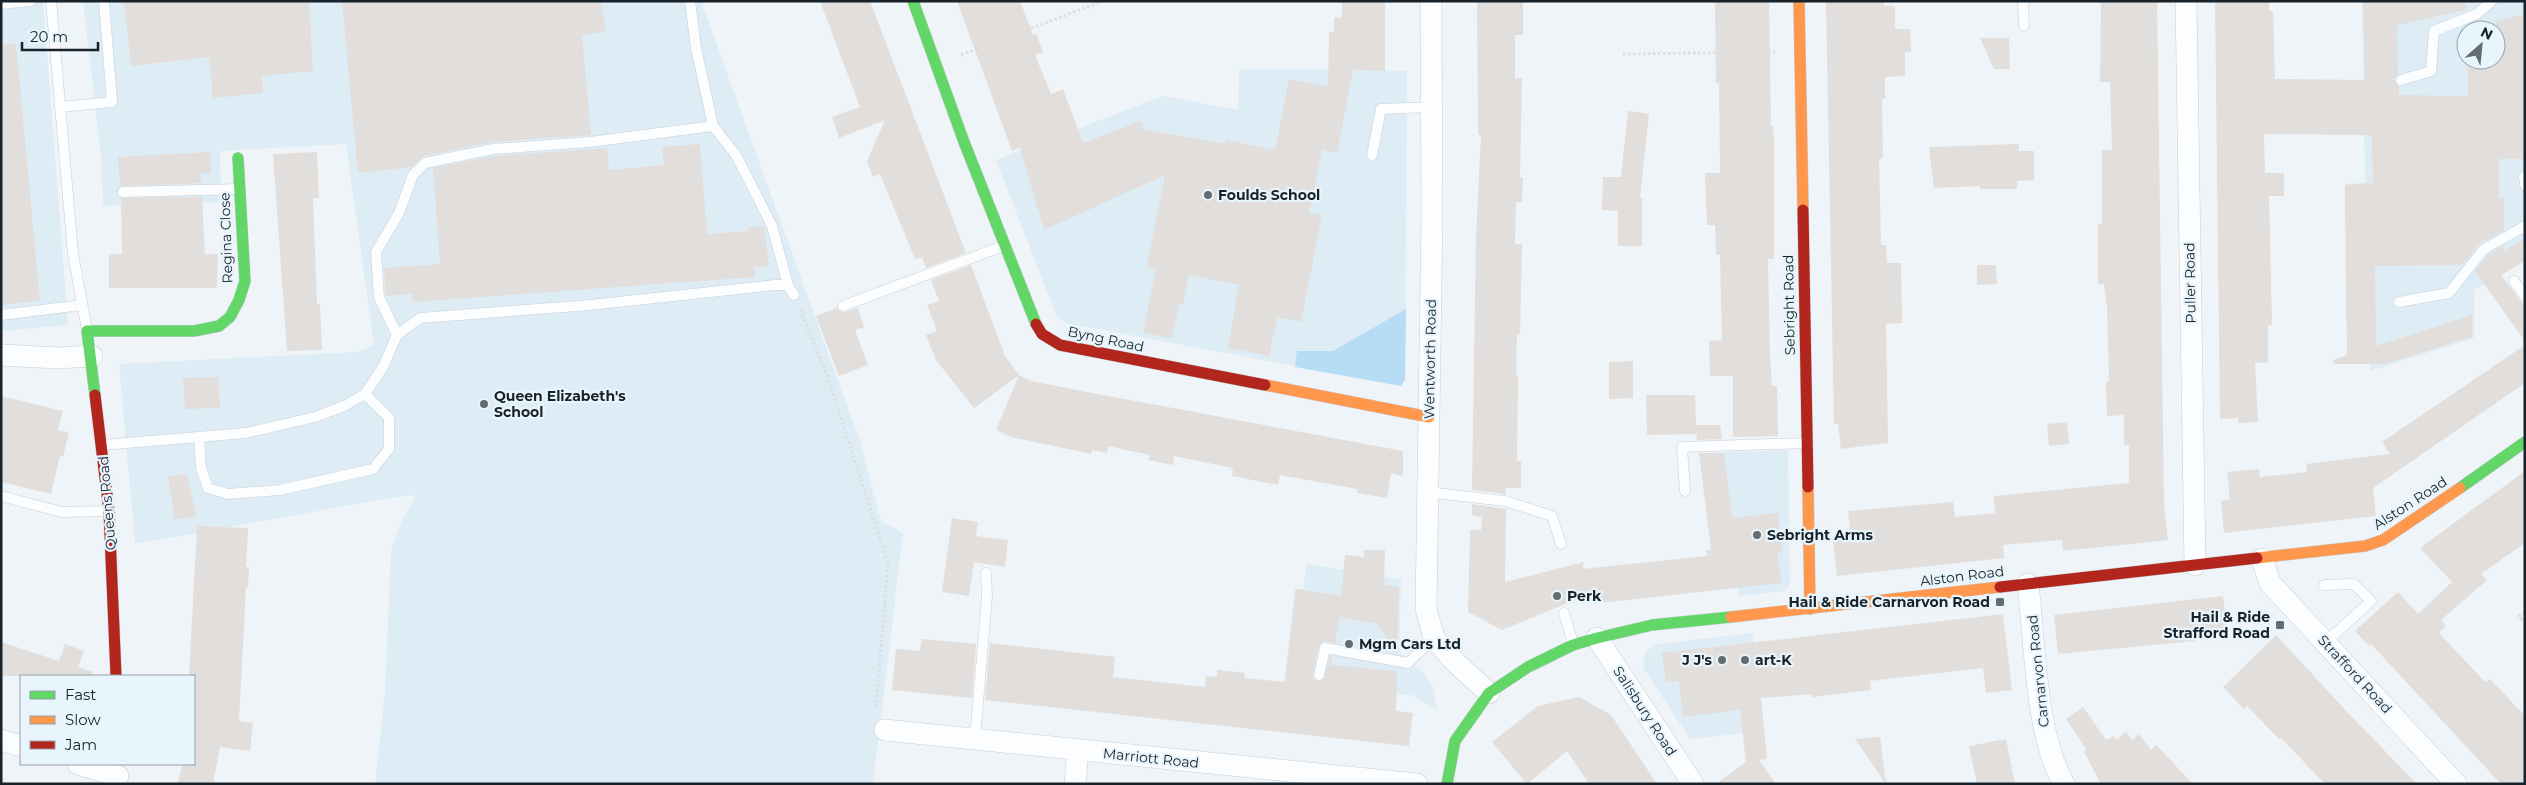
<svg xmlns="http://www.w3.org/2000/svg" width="2526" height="785" font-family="Montserrat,sans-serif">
	<rect width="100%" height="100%" fill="#eef4f8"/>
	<g fill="#deecf6" fill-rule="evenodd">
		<path d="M1,1H43L68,325L1,331Z"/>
		<path d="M83,1H701L861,444L881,521L903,533L873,784H375L385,693L391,551L401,522L416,495L384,499L135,544L119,364L357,352L374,345L346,144L220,151L221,202L103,206L101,157Z"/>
		<path d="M2362,1H2525V259L2474,290V338L2370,371L2372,323L2346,324L2345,184L2365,183ZM2466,30H2496V60H2466Z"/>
		<path d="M1239,69L1407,71L1405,380L1401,386L1066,323L1057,317L996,160L1163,96L1238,110Z"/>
		<path d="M1788,450L1790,584L1785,591L1739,596L1724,452Z"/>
		<path d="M1307,564L1401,580L1399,651L1426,676L1433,687L1437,710L1412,695L1284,683L1295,589H1303Z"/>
		<path d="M1753,633L1763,731L1690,739L1644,669L1643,662L1646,651L1659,644Z"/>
	</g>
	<path fill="#b7dcf5" d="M1406,309L1405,380L1401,386L1295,367L1297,351H1333Z"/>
	<g fill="#e2dedc">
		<path d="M124,1H309L313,71L262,76L263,93L213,98L209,57L131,66Z"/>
		<path d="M342,1H600L606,32L582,35L591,135L492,142L424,156L411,167L358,173Z"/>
		<path d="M820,1H870L966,253L926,268L922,257L915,259L880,174L873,177L867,161L885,120L839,138L832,117L860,107Z"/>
		<path d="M957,1H1020L1033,35L1036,33L1043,52L1035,55L1051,94L1063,89L1083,143L1141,121L1143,129L1225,144L1226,140L1275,150L1289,79L1328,87L1329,32H1334V17L1342,18V1H1385V71L1353,70L1337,153L1322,149L1309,213L1322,215L1301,322L1277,317L1269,356L1228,348L1239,285L1189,275L1183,304L1179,303L1172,338L1143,333L1156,269L1147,267L1165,175L1044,230L1020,148L1012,151Z"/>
		<path d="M1477,1H1523V35H1515V78H1522L1520,177H1523L1522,202H1516L1515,244H1522L1520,334H1517L1516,375H1518L1517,461H1521V488H1506V494L1472,490L1476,236L1481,135H1478Z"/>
		<path d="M1715,1H1769L1771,126H1773L1774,146V259H1768L1770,357L1772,386H1777L1778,436L1733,437V376H1710L1709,341L1722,340L1720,255H1716L1715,225H1707L1705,173H1720L1719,83H1716Z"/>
		<path d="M1826,1H1884V6H1895V29H1910L1911,52H1905V76L1885,77V99H1882L1883,158L1879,159L1881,245H1886L1887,263H1901L1902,323L1886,324L1888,443L1841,449L1838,424H1834Z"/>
		<path d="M2101,1H2157L2164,504L2168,540L2063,551L2062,540L2003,545L2004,558L1837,576L1833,541L1851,538L1848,511L1953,502L1955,517L1995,513L1994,496L2129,483V445H2124V415L2107,416L2106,382L2109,381L2107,305L2104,284H2098V224L2102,223V150H2112L2110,82H2100Z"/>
		<path d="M2215,1H2269V11H2273L2275,79L2365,80L2363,1H2465L2466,10L2397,25L2398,74L2394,79L2399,86V95L2468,96V60H2496V30L2467,29L2525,14V159H2499V198H2504V230L2480,243L2462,265L2375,266L2376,346L2472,315V337L2385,364H2334L2333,360L2347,355L2345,185L2373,183L2372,135L2264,134L2265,173H2284V196H2269L2272,325H2268V362L2255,363L2258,422L2238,423V418L2220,419Z"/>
		<path d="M1980,38H2009L2010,69H1994Z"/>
		<path d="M16,44L40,301L1,305V45Z"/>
		<path d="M1628,111L1649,114L1640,198H1642V246H1618V211L1602,210L1603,177H1621Z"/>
		<path d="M700,144L707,234L748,231L747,227L764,226L769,266L754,267L755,277L413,302L412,294L386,296L384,268L440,264L433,168L494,156L607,148L609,170L664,165L662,147Z"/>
		<path d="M2019,144V151H2034V180L2017,181V189H1980V186L1934,188L1929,147Z"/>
		<path d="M210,152L211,173H201L202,183L120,186L118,157Z"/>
		<path d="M317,152L319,198H313L317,305L320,304L322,350L287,351L273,154Z"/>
		<path d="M202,197L205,254H218L217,288H109V254H122L121,198Z"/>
		<path d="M2525,239V261L2501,275L2525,307V341L2475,271L2489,254L2504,246V251Z"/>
		<path d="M971,265L1005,356L1019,375L974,408L936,360L926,335L937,331L927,305L939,301L931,280Z"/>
		<path d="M1977,265H1996L1997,284L1977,285Z"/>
		<path d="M837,308L842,313L858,308L864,327L855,330L868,365L839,376L816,316Z"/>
		<path d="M2525,345V383L2373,488L2376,516L2224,533L2221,501L2230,500L2227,472L2259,469L2260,477L2307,472L2306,464L2390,454L2382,442Z"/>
		<path d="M1633,361V398L1609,399V362Z"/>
		<path d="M1019,375L1031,381L1087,392L1403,451V476L1391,473L1387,498L1357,493L1358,489L1280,475L1278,485L1232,476L1233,468L1174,456L1173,465L1148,460L1150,455L1108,446L1107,453L1092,450L1091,454L1011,437L996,430Z"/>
		<path d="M218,377L220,408L185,409L183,378Z"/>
		<path d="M1646,395H1695L1696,425H1720L1722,439L1697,440L1696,428V434L1647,435Z"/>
		<path d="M1,396L63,411L58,430L69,433L63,456H60L51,494L1,482Z"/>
		<path d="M2067,422L2069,444L2049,446L2047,424Z"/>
		<path d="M1699,453H1724L1732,518L1778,513L1782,553H1777L1781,583L1600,603L1599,590L1502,630L1468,612L1470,530H1481L1482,517L1472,515V504L1506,509L1505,582L1584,562L1582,569L1707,556L1706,550H1711Z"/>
		<path d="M2525,471V543L2481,574L2487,580L2441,620L2446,626L2439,633L2485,682L2490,679L2525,716V784H2501L2371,644L2369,646L2355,631L2398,592L2418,614L2452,582L2420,548Z"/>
		<path d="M187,474L196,516L175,520L168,477Z"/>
		<path d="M952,518L978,522L976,536L1008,540L1005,567L974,562L969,596L942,592Z"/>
		<path d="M197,526L248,528L246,567H249L248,587H246L239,721L253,723L250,751L220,747L213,784H178L182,764H194V676H189Z"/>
		<path d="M1364,550H1385L1384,585L1399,587L1397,651L1377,624L1340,617L1335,643L1323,641L1318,646L1312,677L1318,682L1324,679L1330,656H1332L1331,665L1397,671L1396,711L1413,713L1409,746L985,700L990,643L1115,657L1113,677L1205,687L1206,676L1217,677V670L1245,673L1244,678L1285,682L1296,589L1341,596L1345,555L1364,557Z"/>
		<path d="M2223,596L2227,635L2195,639V641L2058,654L2054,615Z"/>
		<path d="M2003,614L2012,690L1986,693L1983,668L1870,681L1871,690L1812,697L1811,694L1761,698L1767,759L1759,760L1776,784H1716L1746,762L1740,710L1683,717L1679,681L1666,682L1662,653Z"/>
		<path d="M2276,635L2350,715L2417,784H2325L2281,738L2279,739L2247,706L2244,709L2223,687Z"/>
		<path d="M922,639L976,644L972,698L892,690L896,649L920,651Z"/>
		<path d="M1,642L59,661L65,644L84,651L78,667L93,672L92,676H1Z"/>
		<path d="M1579,697L1611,715L1657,784H1589L1567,751L1527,784L1492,742L1538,706Z"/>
		<path d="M2083,707L2106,740L2114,736L2116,740L2126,732L2132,740L2139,734L2151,750L2156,745L2193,784H2101L2084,752L2087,750L2066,719Z"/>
		<path d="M1880,737L1886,784L1855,739Z"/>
		<path d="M2006,739L2015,784H1977L1969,746Z"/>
	</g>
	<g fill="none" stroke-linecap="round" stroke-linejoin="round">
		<defs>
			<g id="lane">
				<path d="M51,1L73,254L87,330"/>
				<path d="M690,1L696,48L713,126L736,155L772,226L788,285"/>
				<path d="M2023,1L2024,26"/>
				<path d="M1,4L30,1"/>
				<path d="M2401,80L2431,71L2434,31L2477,14L2492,1"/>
				<path d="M60,107L112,102L104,1"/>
				<path d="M1372,155L1381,109L1431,107"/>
				<path d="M2524,177L2525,185"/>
				<path d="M123,192L239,189"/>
				<path d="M2514,281L2525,296"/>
				<path d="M2399,302L2449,293L2484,249L2525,226"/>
				<path d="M843,306L1003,246"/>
				<path d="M1,315L82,305"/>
				<path d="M397,335L379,297L376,252L399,213L413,175L425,163L493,149L590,142L713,126"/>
				<path d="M199,437L201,468L208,488L228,494L280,490L373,469L389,449V418L365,394"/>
				<path d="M102,445L246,433L315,417L344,406L365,394L383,367L397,335L420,318L590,305L775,285H788L794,295"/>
				<path d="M1685,491L1682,447L1806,443"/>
				<path d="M1427,492L1505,501L1552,516L1561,544"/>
				<path d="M1,496L62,512L108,511"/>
				<path d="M2324,585L2354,584L2371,601L2326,642"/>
				<path d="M1564,613L1573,643"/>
				<path d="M1319,675L1325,648L1408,663L1434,638"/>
				<path d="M975,738L987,597L986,573"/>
			</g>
			<g id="street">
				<path d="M1431,1L1432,218L1426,609L1434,638L1456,663L1489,693"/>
				<path d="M2186,1L2195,565"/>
				<path d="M1,355L57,358L92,356"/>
				<path d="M2262,559L2270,583L2456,784"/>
				<path d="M2028,584C2035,642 2035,734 2064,784"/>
				<path d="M1597,638L1693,784"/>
				<path d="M885,730L1417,784"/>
				<path d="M1,740L21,746"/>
				<path d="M78,764L118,776"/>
				<path d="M1075,784L1078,750"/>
			</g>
			<g id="fast">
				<path d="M913,1L964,142L1036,324"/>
				<path d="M95,395L87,331H194L219,326L230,317L239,300L245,281L238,158"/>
				<path d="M2460,488L2525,442"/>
				<path d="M1447,784L1455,741L1489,693L1528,667L1573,645L1597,638L1652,625L1731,617"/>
			</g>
			<g id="slow">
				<path d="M1799,1L1803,210"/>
				<path d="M1265,385L1429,417"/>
				<path d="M1808,487L1810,609"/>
				<path d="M2257,558L2365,546L2383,540L2460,488"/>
				<path d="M1731,617L2000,587"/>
			</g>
			<g id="jam">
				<path d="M1803,210L1808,487"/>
				<path d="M1036,324L1042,334L1060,345L1265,385"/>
				<path d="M95,395L109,511L116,676"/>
				<path d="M2000,587L2257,558"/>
			</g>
		</defs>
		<use href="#lane" stroke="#c7cfd6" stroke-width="11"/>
		<use href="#street" stroke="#c7cfd6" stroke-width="22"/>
		<use href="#fast" stroke="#c7cfd6" stroke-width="12"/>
		<use href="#slow" stroke="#c7cfd6" stroke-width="12"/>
		<use href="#jam" stroke="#c7cfd6" stroke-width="12"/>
		<g stroke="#dcdedf" stroke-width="3" stroke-dasharray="2.5 2.5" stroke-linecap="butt">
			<path d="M1623,54L1775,52"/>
			<path d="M961,55L1103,1"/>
			<path d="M800,310L827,375L888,563L876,708"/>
			<path d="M2525,612L2519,616L2525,624"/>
		</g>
		<use href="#lane" stroke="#fcfdfe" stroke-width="10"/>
		<use href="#street" stroke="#fcfdfe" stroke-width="21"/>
		<use href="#fast" stroke="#63d668" stroke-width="11"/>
		<use href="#slow" stroke="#ff974d" stroke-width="11"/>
		<use href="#jam" stroke="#b3261e" stroke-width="11"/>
	</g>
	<g fill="#636c72" stroke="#e9f5fd" stroke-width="2">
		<circle cx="1208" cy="195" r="5"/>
		<circle cx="484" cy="404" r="5"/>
		<circle cx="1757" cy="535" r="5"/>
		<circle cx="1557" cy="596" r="5"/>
		<rect x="1995" y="597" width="10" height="10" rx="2.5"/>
		<rect x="2275" y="620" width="10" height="10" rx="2.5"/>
		<circle cx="1349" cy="644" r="5"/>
		<circle cx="1722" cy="660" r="5"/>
		<circle cx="1745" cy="660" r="5"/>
	</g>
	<g text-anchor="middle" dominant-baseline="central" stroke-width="4.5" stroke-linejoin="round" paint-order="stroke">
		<g font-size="14" font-weight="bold" fill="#18222a" stroke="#e9f5fd" text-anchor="start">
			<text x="1218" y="195">Foulds School</text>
			<text x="494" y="396">Queen Elizabeth's<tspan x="494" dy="16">School</tspan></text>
			<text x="1767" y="535">Sebright Arms</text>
			<text x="1567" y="596">Perk</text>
			<text x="1990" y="602" text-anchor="end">Hail &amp; Ride Carnarvon Road</text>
			<text x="2270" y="617" text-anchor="end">Hail &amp; Ride<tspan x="2270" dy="16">Strafford Road</tspan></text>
			<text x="1359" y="644">Mgm Cars Ltd</text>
			<text x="1712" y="660" text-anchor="end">J J's</text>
			<text x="1755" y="660">art-K</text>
		</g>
		<g font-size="14" fill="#18222a" stroke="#e9f5fd">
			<text transform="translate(226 238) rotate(-92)">Regina Close</text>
			<text transform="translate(2190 283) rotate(-91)">Puller Road</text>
			<text transform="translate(1789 305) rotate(-91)">Sebright Road</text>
			<text transform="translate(1106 339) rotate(12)">Byng Road</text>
			<text transform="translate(1430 359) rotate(-89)">Wentworth Road</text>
			<text transform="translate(107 503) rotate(-95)">Queens Road</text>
			<text transform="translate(2410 503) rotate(-33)">Alston Road</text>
			<text transform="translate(1962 576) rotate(-7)">Alston Road</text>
			<text transform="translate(2038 671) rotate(-96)">Carnarvon Road</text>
			<text transform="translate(2355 674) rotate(47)">Strafford Road</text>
			<text transform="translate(1645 711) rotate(57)">Salisbury Road</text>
			<text transform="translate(1151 758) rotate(6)">Marriott Road</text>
		</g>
	</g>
	<rect width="2526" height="785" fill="none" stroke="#18222a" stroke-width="5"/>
	<rect x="20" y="675" width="175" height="90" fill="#e9f5fd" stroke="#95a1a9"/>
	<rect x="30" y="691" width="25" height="8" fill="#63d668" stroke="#95a1a9"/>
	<text x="65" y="700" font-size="15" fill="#18222a">Fast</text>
	<rect x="30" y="716" width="25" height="8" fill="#ff974d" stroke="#95a1a9"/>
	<text x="65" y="725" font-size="15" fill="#18222a">Slow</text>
	<rect x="30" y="741" width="25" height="8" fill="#b3261e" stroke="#95a1a9"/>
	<text x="65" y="750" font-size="15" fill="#18222a">Jam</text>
	<g transform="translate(2481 45) rotate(27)"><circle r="24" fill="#e9f5fd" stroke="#95a1a9"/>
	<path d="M0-4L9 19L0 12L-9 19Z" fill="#636c72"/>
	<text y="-8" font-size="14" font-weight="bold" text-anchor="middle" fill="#18222a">N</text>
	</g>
	<path d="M22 42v8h76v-8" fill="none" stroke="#18222a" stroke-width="2.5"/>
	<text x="30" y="42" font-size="15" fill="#18222a" stroke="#e9f5fd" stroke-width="4" paint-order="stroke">20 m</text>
</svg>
